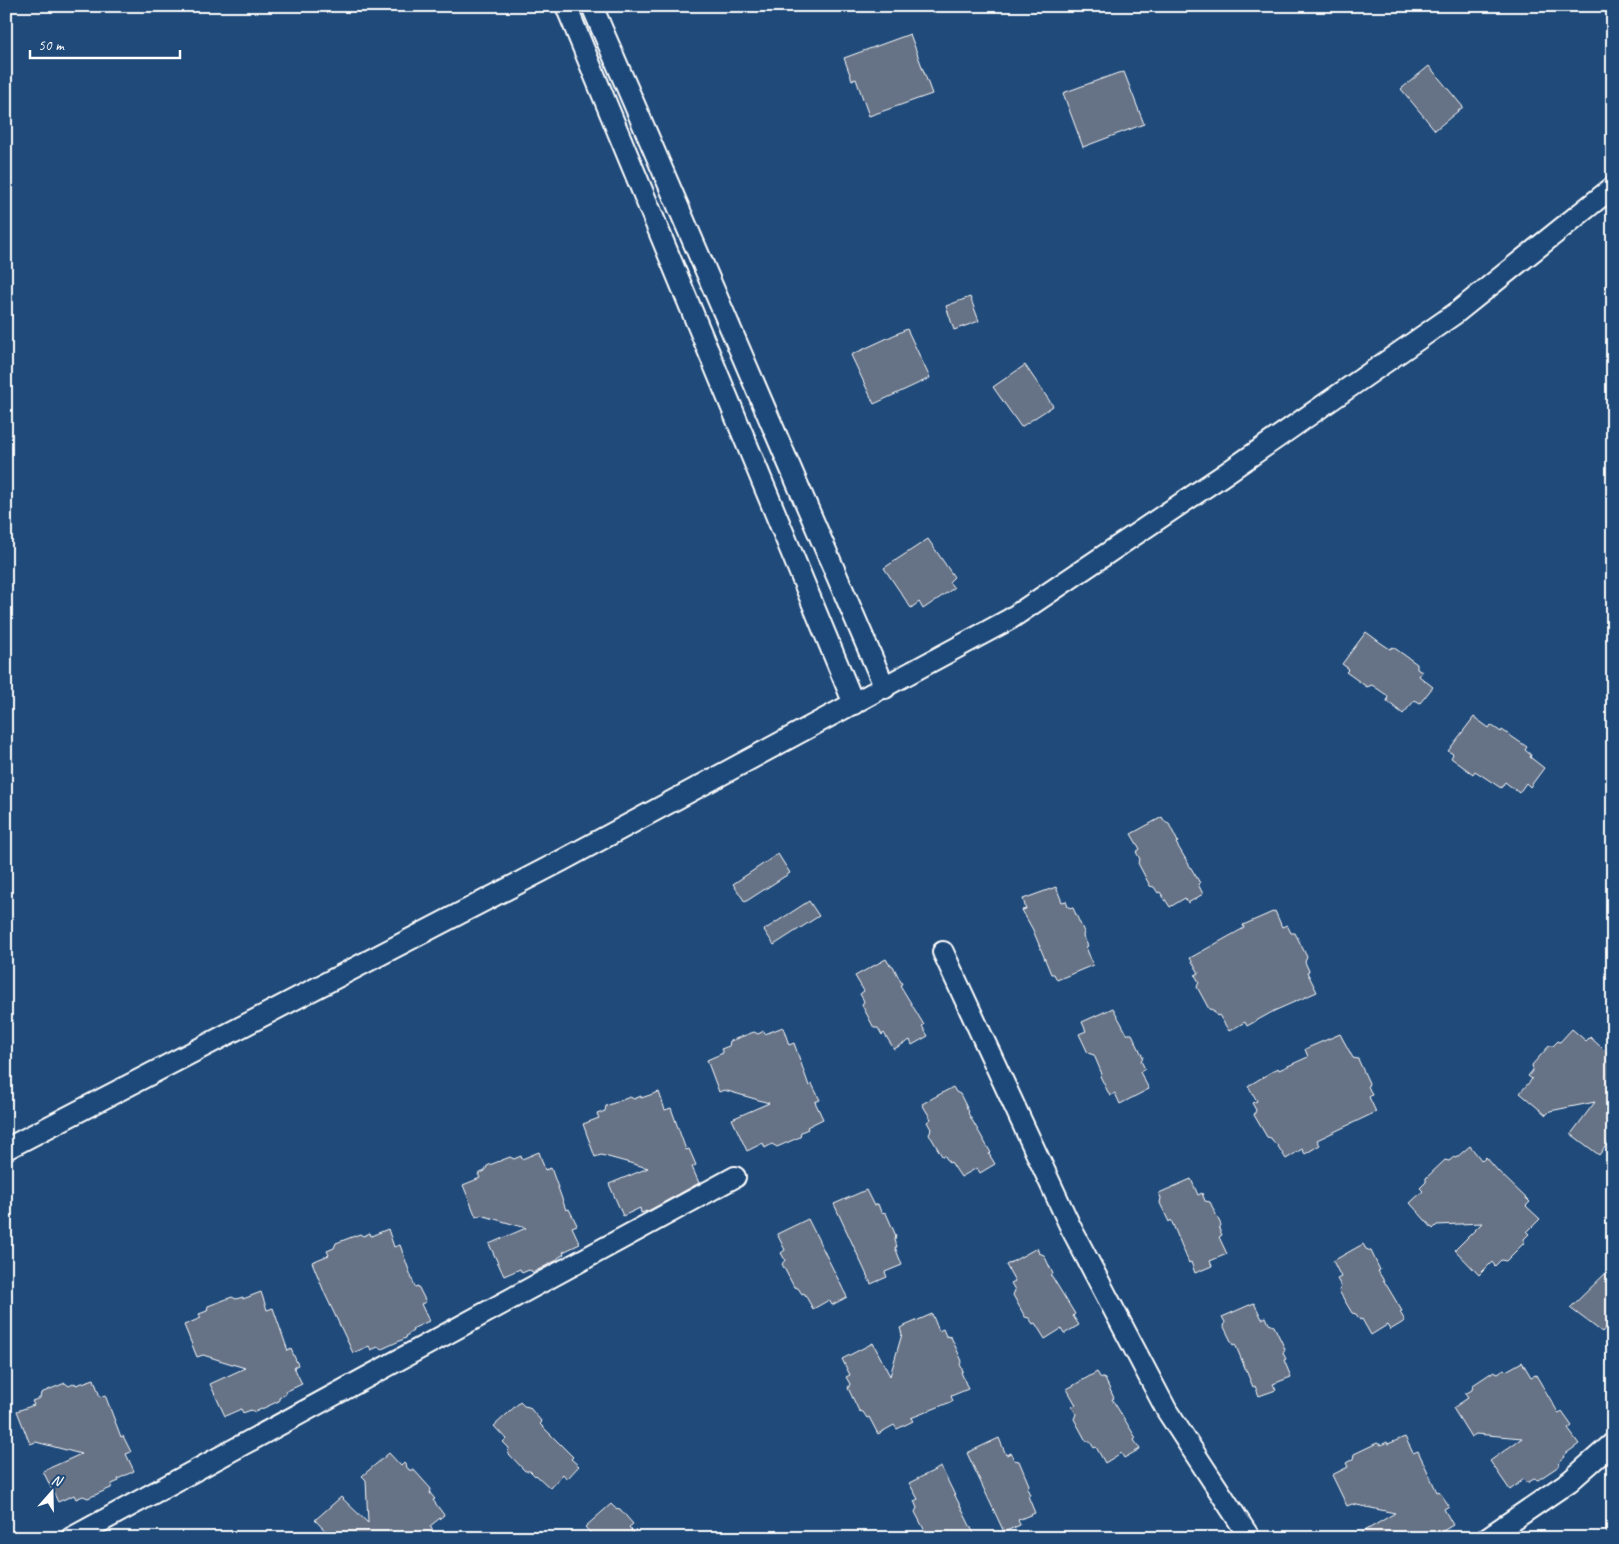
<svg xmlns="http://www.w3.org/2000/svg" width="1619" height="1544" font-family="Caveat,sans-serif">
	<rect width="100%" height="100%" fill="#1f4a7a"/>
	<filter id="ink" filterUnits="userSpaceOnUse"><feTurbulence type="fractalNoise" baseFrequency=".02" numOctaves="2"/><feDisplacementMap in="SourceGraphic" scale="10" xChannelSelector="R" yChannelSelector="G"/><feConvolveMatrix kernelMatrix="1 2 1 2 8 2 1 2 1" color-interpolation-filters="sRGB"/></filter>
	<g filter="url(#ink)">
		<g fill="#667286" stroke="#fff">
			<path d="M910,34L932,94L869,116L856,79L852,80L844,58Z"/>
			<path d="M1429,66L1463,107L1435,130L1401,89Z"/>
			<path d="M1124,72L1144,124L1083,147L1063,93L1118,73Z"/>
			<path d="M970,297L979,321L954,330L946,306Z"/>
			<path d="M907,329L930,378L874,404L851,355Z"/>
			<path d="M1025,365L1053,406L1021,427L993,387Z"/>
			<path d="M928,539L954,577L949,582L954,588L923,609L919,602L911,608L884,568Z"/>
			<path d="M1366,632L1381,643L1390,649L1393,647L1417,664V669L1422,672L1419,676L1433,687L1420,703L1415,700L1403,714L1387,701L1388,696L1372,685L1367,687L1346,672L1349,669L1342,664Z"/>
			<path d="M1474,717L1489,728L1491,725L1501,732L1502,730L1527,747L1525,750L1531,755L1530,757L1544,768L1530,787L1526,783L1519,793L1505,782L1501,788L1475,771L1473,774L1451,758L1453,754L1448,751Z"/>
			<path d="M1162,817L1165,822L1169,824L1178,842L1176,843L1200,883L1198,884L1203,894L1188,903L1185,898L1170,907L1160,892L1158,893L1154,887L1150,886L1138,863L1140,859L1136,852L1140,849L1131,834Z"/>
			<path d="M778,854L790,873L745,902L733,884Z"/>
			<path d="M1056,887L1062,902L1066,901L1068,907L1073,908L1084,932L1083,936L1088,946L1086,947L1093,965L1057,980L1054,974H1051L1033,930L1022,910L1026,909L1023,899Z"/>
			<path d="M809,901L819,916L774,945L764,930Z"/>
			<path d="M1275,911L1282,927L1287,925L1291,933H1295L1307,957L1305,962L1309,971L1307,972L1317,992L1274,1011L1247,1026L1245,1022L1229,1031L1219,1015L1217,1016L1213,1010L1209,1009L1197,987L1199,982L1195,975L1199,973L1190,958L1244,928L1243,925Z"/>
			<path d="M886,959L889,964L893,966L902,984L900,985L924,1025L922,1026L928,1036L912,1045L910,1040L894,1049L884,1033L882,1035L878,1028H874L862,1005L864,1001L860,994L864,991L855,976Z"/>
			<path d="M1113,1008L1127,1034H1132L1143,1057L1141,1061L1145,1069L1140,1072L1149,1089L1120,1104L1115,1093L1110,1096L1100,1076L1102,1074L1094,1055L1088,1053L1079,1034L1086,1031L1082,1022Z"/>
			<path d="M783,1027L789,1045L794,1043L809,1086L812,1084L820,1100L815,1102L823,1119L807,1127L808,1129L801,1132L800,1137L777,1147L772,1144L765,1148L763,1143L747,1151L732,1119L769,1103L724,1090L719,1092L707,1060L723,1053L721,1049L729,1046L730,1041L754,1032L758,1034L764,1031L765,1034Z"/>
			<path d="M1572,1029L1586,1041L1590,1037L1613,1058V1136L1599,1155L1571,1134L1595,1102L1550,1111L1546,1115L1520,1093L1532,1079L1528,1076L1533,1070L1532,1065L1549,1046H1553L1558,1041L1560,1042Z"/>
			<path d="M1340,1034L1353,1058L1358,1059L1369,1083L1368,1086L1372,1095L1369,1097L1376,1112L1317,1140L1320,1145L1305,1154L1302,1149L1286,1159L1276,1143L1275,1144L1271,1138L1267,1137L1254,1115L1256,1110L1252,1103L1257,1101L1248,1086L1278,1068L1279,1070L1308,1057L1305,1049Z"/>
			<path d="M953,1087L956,1092L960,1094L969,1112L968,1113L991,1153L989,1154L995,1164L980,1173L977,1168L961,1177L951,1162L949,1163L945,1156H942L929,1134L931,1129L927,1122L931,1119L922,1104Z"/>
			<path d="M659,1092L665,1110L671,1108L686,1150L689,1149L696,1165L692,1167L699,1183L650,1210L641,1213L640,1208L623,1216L609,1184L648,1168L601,1155L595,1157L583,1124L599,1118L597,1114L605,1111L606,1106L630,1097L634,1099L641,1096V1098Z"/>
			<path d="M1470,1146L1482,1161L1486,1157L1497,1170L1530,1202L1526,1206L1540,1219L1527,1232L1529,1234L1524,1239V1243L1506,1261L1501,1260L1495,1266L1492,1262L1479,1275L1455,1250L1482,1223L1437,1225L1433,1229L1410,1203L1423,1191L1420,1188L1426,1182V1178L1445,1160L1449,1161L1454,1157L1456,1158Z"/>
			<path d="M539,1152L545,1170L551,1168L566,1210L569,1209L577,1225L572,1227L580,1244L563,1252L564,1254L558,1258L557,1260L534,1272L529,1270L522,1273L520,1269L504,1276L489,1244L526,1228L481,1215L476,1217L463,1185L480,1178L478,1174L485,1171L487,1166L510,1157L514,1159L521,1156L522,1159Z"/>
			<path d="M1191,1179L1198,1195L1202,1193L1205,1201L1210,1202L1221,1225L1219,1229L1222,1235L1219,1237L1227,1254L1210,1261L1212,1266L1195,1273L1191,1262L1189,1263L1171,1220L1169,1222L1160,1203L1161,1198L1159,1193Z"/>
			<path d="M866,1190L874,1206L878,1204L881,1212L886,1213L896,1236L895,1240L897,1247H895L902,1265L885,1272L887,1277L871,1284L834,1204Z"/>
			<path d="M808,1219L847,1297L832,1305L829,1300L813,1309L804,1293L802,1294L798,1288L794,1287L782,1264L785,1260L781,1253L785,1250L777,1234Z"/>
			<path d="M388,1229L394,1247L400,1245L415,1287L418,1286L426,1302L421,1304L429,1321L412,1329L413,1331L407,1335L406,1338L382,1349L378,1347L371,1350L369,1346L353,1353L325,1294L312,1262L329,1255L327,1251L334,1248L336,1243L360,1234L363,1236L370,1233L371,1236Z"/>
			<path d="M1363,1244L1366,1249L1371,1251L1380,1270L1378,1271L1402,1311L1400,1312L1405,1321L1390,1330L1387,1325L1371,1335L1362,1319L1360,1320L1356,1314L1352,1313L1339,1291L1341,1286L1337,1279L1341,1277L1333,1261Z"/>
			<path d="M1037,1248L1039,1253L1044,1255L1053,1274L1051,1275L1075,1314L1073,1316L1079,1325L1064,1334L1061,1329L1045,1339L1035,1323L1033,1324L1029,1318L1025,1317L1013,1295L1015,1290L1011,1283L1015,1281L1006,1265Z"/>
			<path d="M1613,1266V1321L1602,1332L1570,1308Z"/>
			<path d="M261,1292L267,1310L273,1308L288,1351L291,1349L298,1365L294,1367L302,1384L285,1392L286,1394L279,1398V1401L255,1412L251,1410L243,1413L241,1409L225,1416L210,1384L245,1368L203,1355L197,1357L184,1325L201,1318L199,1314L207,1311L208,1306L232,1297L236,1299L243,1297V1299Z"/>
			<path d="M1254,1303L1262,1319L1266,1317L1269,1324L1274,1326L1285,1349L1283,1353L1286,1359L1284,1360L1291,1377L1273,1384L1276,1390L1259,1396L1255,1386L1253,1387L1235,1344L1233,1345L1224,1327L1225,1322L1222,1317Z"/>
			<path d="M932,1314L939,1331L943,1329L946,1336L951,1337L962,1361L960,1364L963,1371L961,1372L968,1389L951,1396L953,1401L911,1418L913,1421L897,1429L894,1425L878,1434L869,1417L867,1418L863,1412L859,1411L848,1388L850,1384L846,1377L850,1375L842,1359L873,1343L890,1376L902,1334L900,1328Z"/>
			<path d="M1522,1362L1531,1377L1536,1375L1559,1414L1562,1412L1572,1426L1568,1429L1579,1444L1564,1455L1565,1457L1560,1461L1559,1466L1538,1480L1534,1479L1527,1483L1524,1479L1510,1490L1490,1461L1522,1438L1476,1434L1471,1437L1453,1408L1468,1398L1465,1394L1472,1390L1473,1385L1494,1371L1498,1373L1504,1369L1506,1371Z"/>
			<path d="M1097,1372L1100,1377L1105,1379L1114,1398L1112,1399L1136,1438L1134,1440L1140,1449L1124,1458L1121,1453L1105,1463L1096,1447L1094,1448L1090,1442L1086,1441L1074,1419L1076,1414L1072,1407L1076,1405L1067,1389Z"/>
			<path d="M94,1379L100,1397L105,1395L121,1437L123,1436L131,1452L126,1454L134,1471L118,1479L119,1481L112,1484L111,1488L88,1498L83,1496L76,1499L74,1495L58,1502L43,1471L81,1454L36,1442L30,1444L17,1411L34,1405L32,1401L40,1398L41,1393L65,1383L69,1386L75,1383L76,1385Z"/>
			<path d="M520,1402L524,1406L529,1407L542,1422L540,1424L573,1457L571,1459L579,1466L567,1479L563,1474L550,1488L536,1475L535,1476L530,1471H525L508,1453L509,1448L503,1442L506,1439L494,1426Z"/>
			<path d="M1405,1437L1413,1453L1418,1451L1437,1492L1439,1491L1449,1506L1444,1509L1453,1525L1431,1538H1353L1395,1513L1352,1504L1347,1506L1332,1475L1348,1467L1346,1463L1353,1459L1354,1454L1377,1443L1381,1445L1387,1442L1388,1444Z"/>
			<path d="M999,1438L1006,1455L1011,1453L1014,1460L1019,1461L1029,1485L1027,1488L1030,1495L1028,1496L1035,1513L1018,1520L1020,1525L1004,1532L967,1453Z"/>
			<path d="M389,1453L401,1466L404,1463L409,1470H414L431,1489L430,1493L435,1499L433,1500L444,1515L430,1526L433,1531L424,1538H332L315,1520L341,1497L368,1523L366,1480L362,1476Z"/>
			<path d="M941,1467L976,1538H932L927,1535L915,1512L917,1508L914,1501L918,1499L909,1483Z"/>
			<path d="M611,1504L615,1508L620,1509L633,1524L629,1527L638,1538H595L585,1527Z"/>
		</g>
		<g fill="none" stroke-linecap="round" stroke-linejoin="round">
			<defs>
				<g id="minor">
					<path d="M566,6L854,704"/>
					<path d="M592,6L885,688"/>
					<path d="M943,952L1071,1228L1167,1411L1250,1538"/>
					<path d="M6,1149L561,861L1010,619L1222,476L1456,313L1613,187"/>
					<path d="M71,1538L735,1177"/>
					<path d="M1487,1538L1570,1481L1613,1443"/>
				</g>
			</defs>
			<use href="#minor" stroke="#fff" stroke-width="24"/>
			<use href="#minor" stroke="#1f4a7a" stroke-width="20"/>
		</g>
	</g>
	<rect width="1619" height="1544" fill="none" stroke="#1f4a7a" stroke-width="25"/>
	<rect x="12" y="12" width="1594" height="1519" fill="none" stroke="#fff" stroke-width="2" filter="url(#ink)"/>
	<g transform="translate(52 1492) rotate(20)" stroke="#1f4a7a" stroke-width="4" paint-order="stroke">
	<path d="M0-4L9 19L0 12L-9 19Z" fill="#ffffff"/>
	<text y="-8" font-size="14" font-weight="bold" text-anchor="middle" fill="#ffffff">N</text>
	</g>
	<path d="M30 50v8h150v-8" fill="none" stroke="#ffffff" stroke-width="2.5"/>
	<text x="38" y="50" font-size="15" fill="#ffffff" stroke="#1f4a7a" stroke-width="4" paint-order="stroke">50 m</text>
</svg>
